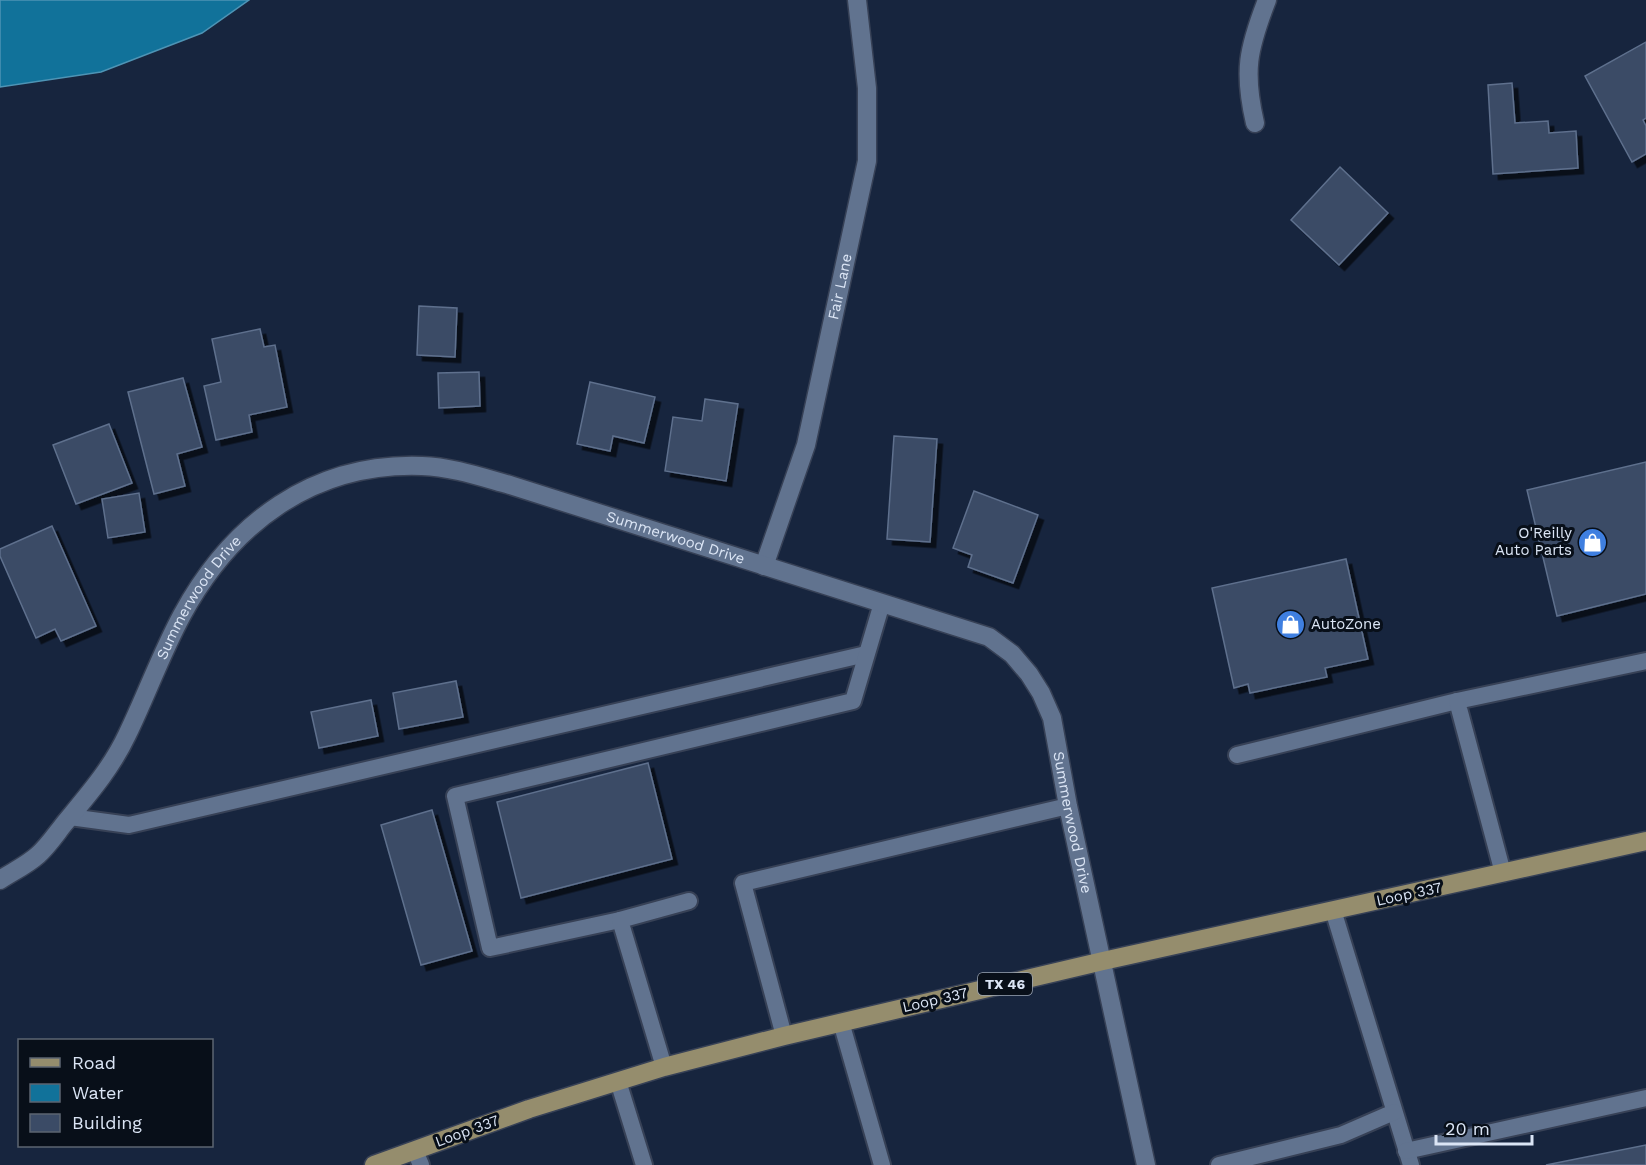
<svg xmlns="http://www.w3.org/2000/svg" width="1646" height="1165" font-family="'Work Sans',sans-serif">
	<defs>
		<filter id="shadow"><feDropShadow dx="5.5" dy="5.5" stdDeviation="0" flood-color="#0009"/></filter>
	</defs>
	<rect width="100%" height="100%" fill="#17253e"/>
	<path fill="#11729a" stroke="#4e94b5" stroke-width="1.5" d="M0,0H249L202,33L101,72L0,87Z"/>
	<g fill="#3b4b66" stroke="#5e708d" stroke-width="1.5" filter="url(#shadow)">
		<path d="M1646,42V118L1643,120L1646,126V154L1632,162L1585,76Z"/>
		<path d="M1512,83L1515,123L1548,121L1549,133L1576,131L1578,168L1493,174L1488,85Z"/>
		<path d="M1340,167L1388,213L1339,265L1291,220Z"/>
		<path d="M419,306L457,308L455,357L417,355Z"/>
		<path d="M260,329L264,347L275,345L287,407L249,415L252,432L216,440L204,386L221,382L212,339Z"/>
		<path d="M479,372L480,406L439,408L438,373Z"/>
		<path d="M183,378L202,447L177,454L185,486L154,494L128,392Z"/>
		<path d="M590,382L655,397L644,443L613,436L610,451L577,444Z"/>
		<path d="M705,399L738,404L726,481L665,471L673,417L702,421Z"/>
		<path d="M109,424L132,483L76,504L53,445Z"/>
		<path d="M894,436L937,439L930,542L887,539Z"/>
		<path d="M1646,462V594L1557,616L1527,490Z"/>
		<path d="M974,491L1038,515L1013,583L968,567L972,555L953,548Z"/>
		<path d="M139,493L145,532L108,538L102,499Z"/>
		<path d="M52,526L96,626L61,641L55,629L36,638L0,556V549Z"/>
		<path d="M1346,559L1368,659L1325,668L1327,677L1250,693L1248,684L1234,688L1212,588Z"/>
		<path d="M456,681L463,717L399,729L393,693Z"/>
		<path d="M371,700L378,736L319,748L311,712Z"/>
		<path d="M648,763L672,859L521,898L497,802Z"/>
		<path d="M432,810L472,951L421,965L381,825Z"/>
		<path d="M1646,1145V1165H1546Z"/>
	</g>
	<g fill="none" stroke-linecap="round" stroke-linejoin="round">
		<defs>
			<g id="lane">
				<path d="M1237,755L1457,701"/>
				<path d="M70,817L129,825L866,654"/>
				<path d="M1503,873L1457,701L1646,661"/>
				<path d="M1333,910L1411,1165"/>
				<path d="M620,920L490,948L455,796L853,701L882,603"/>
				<path d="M841,1022L882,1165"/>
				<path d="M784,1036L743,883L1068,806"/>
				<path d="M664,1067L620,920L689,901"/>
				<path d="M618,1081L644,1165"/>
				<path d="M415,1151L421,1165"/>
				<path d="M1406,1151L1646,1098"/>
				<path d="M1219,1165L1341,1135L1394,1112"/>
			</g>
			<g id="street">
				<path d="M1255,123C1243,71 1248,49 1267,0"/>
				<path id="s1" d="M764,566L806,445L867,161V88L857,0"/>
				<path id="s2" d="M0,880C12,872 27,865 38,855C48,846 56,834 64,824C87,796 111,769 127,735C146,696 161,654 182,615C232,523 313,462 422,466C452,467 481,477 510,485L989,637L1012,654L1029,674L1041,693L1052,718L1068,806L1146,1165"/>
			</g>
			<path id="primary" d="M374,1165L529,1109L664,1067L784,1036L1103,961L1646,841"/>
		</defs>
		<use href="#lane" stroke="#374156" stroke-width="20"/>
		<use href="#street" stroke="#374156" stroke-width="21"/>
		<use href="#primary" stroke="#374156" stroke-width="21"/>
		<use href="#lane" stroke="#61738f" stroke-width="16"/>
		<use href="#street" stroke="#61738f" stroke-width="18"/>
		<use href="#primary" stroke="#958d6d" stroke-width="18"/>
	</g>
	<defs>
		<symbol id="shop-disc" viewBox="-11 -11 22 22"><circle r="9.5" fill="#3f7fe0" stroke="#080f19"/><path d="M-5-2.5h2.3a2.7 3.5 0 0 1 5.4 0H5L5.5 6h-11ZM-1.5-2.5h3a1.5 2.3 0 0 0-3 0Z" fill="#fff"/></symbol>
	</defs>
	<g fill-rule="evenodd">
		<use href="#shop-disc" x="1576" y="526" width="33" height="33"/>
		<use href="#shop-disc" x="1274" y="608" width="33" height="33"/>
	</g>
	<g text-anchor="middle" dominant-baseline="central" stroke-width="6" stroke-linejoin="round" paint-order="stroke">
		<rect fill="#080f19" stroke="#9ca5b3" stroke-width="1.5" x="978" y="973" width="54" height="22" rx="4.5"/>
		<g font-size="14" font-weight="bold" fill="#dbe5f5">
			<text x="1005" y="984">TX 46</text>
		</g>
		<g font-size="15" fill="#dbe5f5" stroke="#080f19">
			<text stroke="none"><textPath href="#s1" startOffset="290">Fair Lane</textPath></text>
			<text stroke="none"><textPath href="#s2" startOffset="890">Summerwood Drive</textPath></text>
			<text stroke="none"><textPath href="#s2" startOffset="351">Summerwood Drive</textPath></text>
			<text stroke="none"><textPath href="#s2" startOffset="1430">Summerwood Drive</textPath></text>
			<text transform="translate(1409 894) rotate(-12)">Loop 337</text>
			<text transform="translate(935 1000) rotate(-13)">Loop 337</text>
			<text transform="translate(467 1131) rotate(-20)">Loop 337</text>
		</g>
		<g font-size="15" fill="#dbe5f5" stroke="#080f19" text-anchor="end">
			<text x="1572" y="533">O'Reilly<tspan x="1572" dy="17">Auto Parts</tspan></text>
			<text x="1311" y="624" text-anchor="start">AutoZone</text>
		</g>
	</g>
	<rect x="18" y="1039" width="195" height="108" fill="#080f19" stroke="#5c6571" stroke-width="1.5"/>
	<rect x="30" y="1058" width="30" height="9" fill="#958d6d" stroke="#5c6571" stroke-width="1.5"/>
	<text x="72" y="1069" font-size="18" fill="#dbe5f5">Road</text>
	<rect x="30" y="1084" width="30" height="18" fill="#11729a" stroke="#5c6571" stroke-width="1.5"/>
	<text x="72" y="1099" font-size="18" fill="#dbe5f5">Water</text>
	<rect x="30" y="1114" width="30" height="18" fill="#3b4b66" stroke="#5c6571" stroke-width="1.5"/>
	<text x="72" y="1129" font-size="18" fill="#dbe5f5">Building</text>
	<path d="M1436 1135v9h96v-9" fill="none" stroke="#dbe5f5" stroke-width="3"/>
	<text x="1445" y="1135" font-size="18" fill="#dbe5f5" stroke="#080f19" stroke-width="4.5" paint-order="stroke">20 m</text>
</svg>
